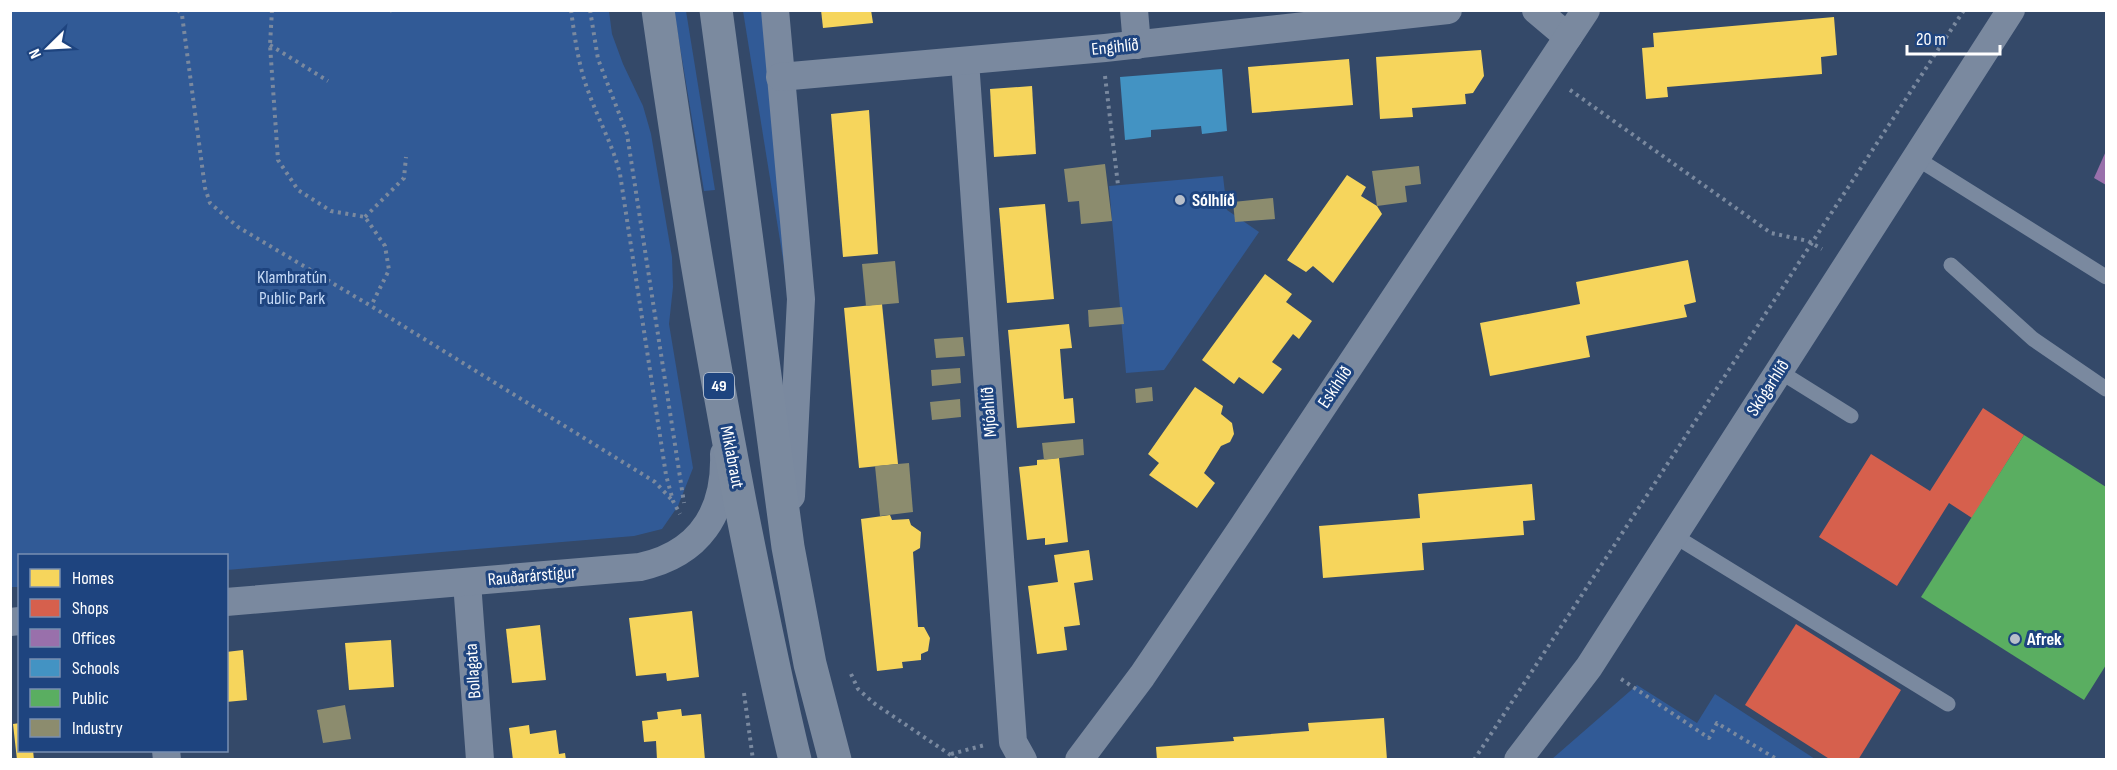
<svg xmlns="http://www.w3.org/2000/svg" width="2117" height="770" font-family="'Sofia Sans Condensed',sans-serif">
	<rect width="100%" height="100%" fill="#344969"/>
	<g fill="#315a96">
		<path d="M11,10L609,11L612,34L623,64L643,106L651,134L672,257L673,287L669,324L693,468L678,506L662,529L634,536L227,570L226,556H20L19,587H11Z"/>
		<path d="M674,11H686L715,190L704,191Z"/>
		<path d="M743,11H764L789,296Z"/>
		<path d="M1223,176L1227,210L1259,232L1164,370L1126,373L1109,186Z"/>
		<path d="M1637,685L1697,723L1715,694L1815,759H1552Z"/>
	</g>
	<g fill="#f6d55c">
		<path d="M821,10H871L873,23L823,28Z"/>
		<path d="M1834,17L1837,55L1821,57L1822,74L1667,87L1668,97L1646,99L1642,48L1654,47L1653,33Z"/>
		<path d="M1481,50L1484,76L1473,93L1465,94L1466,104L1412,108L1413,117L1380,119L1376,57Z"/>
		<path d="M1349,59L1353,105L1252,113L1248,67Z"/>
		<path d="M1032,86L1036,154L994,157L990,89Z"/>
		<path d="M869,110L878,254L843,257L831,114Z"/>
		<path d="M1347,175L1366,187L1361,196L1377,206L1382,214L1333,283L1313,266L1306,272L1287,260Z"/>
		<path d="M1045,204L1054,299L1007,303L999,208Z"/>
		<path d="M1688,260L1696,302L1684,305L1687,317L1586,336L1590,357L1490,376L1480,323L1580,304L1576,282Z"/>
		<path d="M1265,274L1292,294L1286,302L1312,321L1299,339L1293,334L1272,362L1282,369L1263,394L1239,377L1234,384L1202,360Z"/>
		<path d="M882,304L898,464L859,468L844,308Z"/>
		<path d="M1069,324L1072,348L1060,349L1064,399L1073,398L1075,423L1017,428L1008,330Z"/>
		<path d="M1195,387L1223,406L1221,414L1232,423L1234,434L1230,442L1221,446L1204,473L1215,483L1197,508L1149,475L1159,463L1148,454Z"/>
		<path d="M1059,458L1068,542L1045,545V538L1027,540L1019,467L1037,465V460Z"/>
		<path d="M1532,484L1535,520L1523,521L1524,535L1422,543L1424,570L1323,578L1319,526L1420,518L1418,494Z"/>
		<path d="M890,515L892,520L909,519L911,525L921,532L920,548L913,552L918,627H924L930,638L928,651L921,654V660L902,662L903,668L877,671L861,519Z"/>
		<path d="M1089,550L1093,580L1074,583L1080,625L1064,627L1067,650L1037,654L1028,586L1058,582L1054,555Z"/>
		<path d="M692,611L699,677L667,681L666,673L636,676L629,618Z"/>
		<path d="M540,625L546,680L512,683L506,629Z"/>
		<path d="M391,640L394,687L349,690L345,643Z"/>
		<path d="M243,650L247,700L226,702V652Z"/>
		<path d="M681,709L682,716L701,714L705,760H657L656,741L644,742L642,721L658,719L657,712Z"/>
		<path d="M1384,718L1387,760H1157L1156,747L1234,741L1233,737L1309,731L1308,723Z"/>
		<path d="M20,723V750H33L34,760H17L13,724Z"/>
		<path d="M529,725L530,734L556,730L559,754L565,753L566,760H513L509,728Z"/>
	</g>
	<g fill="#d6604d">
		<path d="M1983,408L2024,435L1972,518L1949,503L1897,586L1819,537L1871,454L1930,491Z"/>
		<path d="M1796,624L1901,690L1858,760H1831L1745,705Z"/>
	</g>
	<path fill="#9970ab" d="M2106,151V185L2094,178Z"/>
	<path fill="#4393c3" d="M1222,69L1227,131L1202,134L1201,126L1151,130V137L1125,140L1120,77Z"/>
	<path fill="#5aae61" d="M2024,435L2106,487V665L2084,700L1921,597Z"/>
	<g fill="#8c8c6e">
		<path d="M1105,164L1112,221L1081,224L1079,201L1068,202L1064,169Z"/>
		<path d="M1419,166L1421,184L1405,186L1407,202L1377,206L1372,171Z"/>
		<path d="M1273,198L1275,219L1235,222L1233,202Z"/>
		<path d="M895,261L899,303L866,306L862,264Z"/>
		<path d="M1122,307L1124,324L1089,327L1088,310Z"/>
		<path d="M963,337L965,356L936,358L934,339Z"/>
		<path d="M960,368L961,383L932,386L931,370Z"/>
		<path d="M1152,387L1153,401L1136,403L1135,389Z"/>
		<path d="M960,399L961,417L932,420L930,402Z"/>
		<path d="M1083,439L1084,455L1044,460L1042,443Z"/>
		<path d="M909,463L913,512L880,516L875,466Z"/>
		<path d="M345,705L351,739L323,743L317,710Z"/>
	</g>
	<g fill="none" stroke-linecap="round" stroke-linejoin="round">
		<g stroke="#7a899f" stroke-width="4" stroke-dasharray="3 4.5" stroke-linecap="butt">
			<path d="M178,10L182,15L205,188L210,203L238,227L371,306L655,482L673,501"/>
			<path d="M272,10L270,45L278,160L298,190L331,211L365,217L385,246L389,270L371,306"/>
			<path d="M390,10L392,11"/>
			<path d="M571,10C575,40 579,69 590,96C600,123 613,146 620,174L666,475L673,501L680,514"/>
			<path d="M590,10L598,59L627,134L684,503"/>
			<path d="M270,45L328,81"/>
			<path d="M1105,76L1118,185"/>
			<path d="M1570,90L1771,233L1808,241L1822,249"/>
			<path d="M365,217L404,178L406,157"/>
			<path d="M851,674L858,689L875,704L958,760"/>
			<path d="M1621,679L1709,738L1717,723L1778,760"/>
			<path d="M744,693L753,760"/>
			<path d="M951,754L985,745"/>
			<path d="M1474,760L1964,10"/>
		</g>
		<g stroke="#7a899f" stroke-width="15">
			<path d="M1916,158L2106,277"/>
			<path d="M1951,265L2033,339L2106,389"/>
			<path d="M1779,371L1851,416"/>
			<path d="M1673,535L1948,704"/>
		</g>
		<g stroke="#7a899f" stroke-width="28">
			<path d="M775,10L801,299L791,496"/>
			<path d="M1134,10L1137,45"/>
			<path d="M1536,10L1568,37"/>
			<path d="M965,61L1013,742L1023,760"/>
			<path d="M780,77L1105,48L1448,10"/>
			<path d="M467,582L480,760"/>
			<path d="M226,602L640,567C699,554 726,514 724,454"/>
			<path d="M10,622L20,621"/>
			<path d="M166,750L167,760"/>
			<path d="M1079,760L1142,676L1244,525L1586,10"/>
			<path d="M1518,760L1589,667L2011,10"/>
		</g>
		<g stroke="#7b8a9f" stroke-width="33">
			<path d="M658,10C681,175 709,339 740,502C757,588 774,674 795,760"/>
			<path d="M716,10L788,547L810,664L835,760"/>
		</g>
	</g>
	<g fill="#b8bfca" stroke="#1e447f" stroke-width="2">
		<circle cx="1180" cy="200" r="6"/>
		<circle cx="2015" cy="639" r="6"/>
	</g>
	<g text-anchor="middle" dominant-baseline="central" stroke-width="6" stroke-linejoin="round" paint-order="stroke">
		<rect fill="#1e447f" stroke="#bcc7d9" stroke-width="1.5" x="704" y="373" width="30" height="26" rx="4.5"/>
		<g font-size="16" font-weight="bold" fill="#fff">
			<text x="719" y="386">49</text>
		</g>
		<g font-size="18" fill="#fff" stroke="#1e447f">
			<text transform="translate(1115 47) rotate(-6)">Engihlíð</text>
			<text transform="translate(1335 387) rotate(-56)">Eskihlíð</text>
			<text transform="translate(1768 388) rotate(-57)">Skógarhlíð</text>
			<text transform="translate(989 412) rotate(-94)">Mjóahlíð</text>
			<text transform="translate(732 457) rotate(79)">Miklabraut</text>
			<text transform="translate(532 576) rotate(-5)">Rauðarárstígur</text>
			<text transform="translate(473 671) rotate(-94)">Bollagata</text>
		</g>
		<g font-size="18" font-weight="bold" fill="#fff" stroke="#1e447f" text-anchor="start">
			<text x="1192" y="200">Sólhlíð</text>
			<text x="2027" y="639">Afrek</text>
		</g>
		<g font-size="18" fill="#c6daf6" stroke="#1e447f">
			<text x="292" y="277">Klambratún<tspan x="292" dy="21">Public Park</tspan></text>
		</g>
	</g>
	<rect width="2117" height="770" fill="none" stroke="#ffffff" stroke-width="24"/>
	<rect x="18" y="554" width="210" height="198" fill="#1e447f" stroke="#788fb2" stroke-width="1.5"/>
	<rect x="30" y="569" width="30" height="18" fill="#f6d55c" stroke="#788fb2" stroke-width="1.5"/>
	<text x="72" y="584" font-size="18" fill="#ffffff">Homes</text>
	<rect x="30" y="599" width="30" height="18" fill="#d6604d" stroke="#788fb2" stroke-width="1.5"/>
	<text x="72" y="614" font-size="18" fill="#ffffff">Shops</text>
	<rect x="30" y="629" width="30" height="18" fill="#9970ab" stroke="#788fb2" stroke-width="1.5"/>
	<text x="72" y="644" font-size="18" fill="#ffffff">Offices</text>
	<rect x="30" y="659" width="30" height="18" fill="#4393c3" stroke="#788fb2" stroke-width="1.5"/>
	<text x="72" y="674" font-size="18" fill="#ffffff">Schools</text>
	<rect x="30" y="689" width="30" height="18" fill="#5aae61" stroke="#788fb2" stroke-width="1.5"/>
	<text x="72" y="704" font-size="18" fill="#ffffff">Public</text>
	<rect x="30" y="719" width="30" height="18" fill="#8c8c6e" stroke="#788fb2" stroke-width="1.5"/>
	<text x="72" y="734" font-size="18" fill="#ffffff">Industry</text>
	<g transform="translate(48 48) rotate(246)" stroke="#1e447f" stroke-width="4.5" paint-order="stroke">
	<path d="M0-4.5L10 22L0 15L-10 22Z" fill="#ffffff"/>
	<text y="-9" font-size="16" font-weight="bold" text-anchor="middle" fill="#ffffff">N</text>
	</g>
	<path d="M1907 45v9h93v-9" fill="none" stroke="#ffffff" stroke-width="3"/>
	<text x="1916" y="45" font-size="18" fill="#ffffff" stroke="#1e447f" stroke-width="4.5" paint-order="stroke">20 m</text>
</svg>
